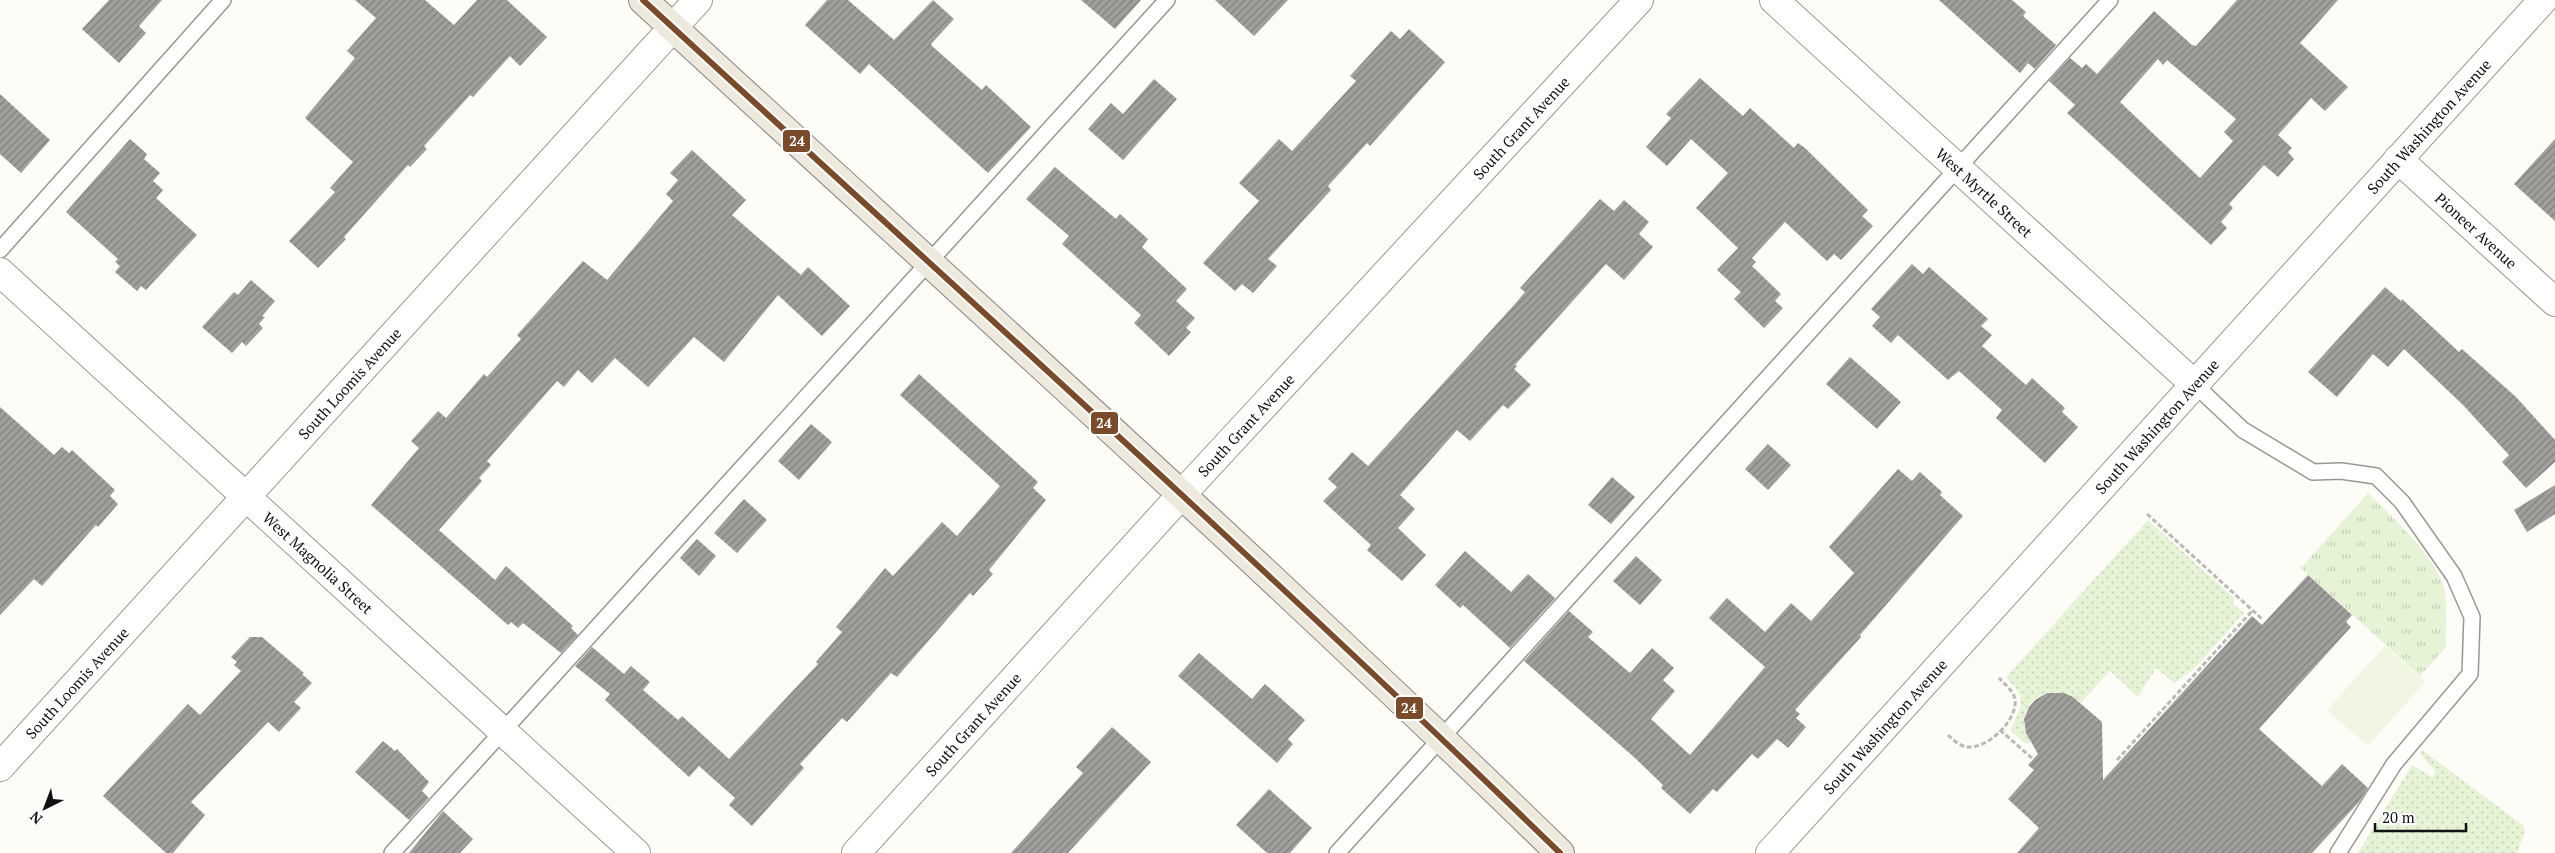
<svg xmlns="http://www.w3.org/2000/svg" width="2555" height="853" font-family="'PT Serif',serif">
	<defs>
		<pattern id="grass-dots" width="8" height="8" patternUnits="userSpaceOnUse" patternTransform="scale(1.25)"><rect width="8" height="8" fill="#e7f3d7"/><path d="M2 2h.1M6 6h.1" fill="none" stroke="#c5cfb8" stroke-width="1.8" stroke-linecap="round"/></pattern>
		<pattern id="park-tufts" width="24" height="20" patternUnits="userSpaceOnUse" patternTransform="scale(1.25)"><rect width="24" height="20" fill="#e7f3d7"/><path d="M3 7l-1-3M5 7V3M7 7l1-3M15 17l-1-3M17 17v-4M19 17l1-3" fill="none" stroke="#c5cfb8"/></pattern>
		<pattern id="building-hatch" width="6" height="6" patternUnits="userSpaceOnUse" patternTransform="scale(1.25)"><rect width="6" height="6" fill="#a19f9c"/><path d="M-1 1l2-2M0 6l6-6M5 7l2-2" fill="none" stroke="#82807e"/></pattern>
	</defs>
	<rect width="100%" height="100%" fill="#fdfcf7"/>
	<g fill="url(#grass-dots)">
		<path d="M2148,520L2235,599L2232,603L2244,613L2194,669L2174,683L2156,668L2138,697L2110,671L2081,703C2047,676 2009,706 2031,742L2026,744L2010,730C2016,718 2027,701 2016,689C2013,684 2008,682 2007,676Z"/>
		<path d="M2422,750L2524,826V835L2517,853H2358L2412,765L2432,777L2436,772L2420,754Z"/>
	</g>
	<path fill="url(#park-tufts)" d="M2368,493C2389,514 2439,560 2444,589C2448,607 2445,628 2446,647L2420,676L2301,568Z"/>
	<path fill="#f0f6e1" d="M2385,646L2425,682L2368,746L2327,710Z"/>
	<g fill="url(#building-hatch)" fill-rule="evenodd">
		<path d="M109,0H162L139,26L146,33L119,63L82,29Z"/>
		<path d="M355,0H425L454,25L477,0H507L547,37L520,66L510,56L473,97L470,95L424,146L427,149L410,167L408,165L344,237L346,239L318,268L289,241L335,192L330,188L353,162L305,118L355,58L347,51L376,18Z"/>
		<path d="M827,0H848L894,40L933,0L954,19L931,44L932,46L982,90L986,85L1031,127L988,173L869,64L860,74L805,25Z"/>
		<path d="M1081,0H1141L1115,29Z"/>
		<path d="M1215,0H1288L1254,36Z"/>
		<path d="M1939,0H2012L2026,12L2023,16L2056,45L2035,69L2028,63L2020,73Z"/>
		<path d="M2237,0H2338L2300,43L2348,87L2325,111L2311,98L2278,135L2292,148L2288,152L2294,159L2278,177L2264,165L2229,204L2233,208L2221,222L2227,228L2211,245L2067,113L2075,105L2049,81L2070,58L2082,68L2086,64L2097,74L2154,11L2192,45L2196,46ZM2158,59L2163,65L2167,60L2236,119L2224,132L2233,141L2200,178L2120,102Z"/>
		<path d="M1409,29L1445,62L1370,146L1367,143L1328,186L1331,190L1268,259L1277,266L1253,293L1242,284L1235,291L1203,263L1259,201L1239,183L1279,139L1292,151L1356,81L1350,76L1391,31L1400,39Z"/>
		<path d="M1700,78L1743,116L1750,108L1794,148L1798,143L1805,148L1868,210L1862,216L1873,226L1841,260L1834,254L1827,261L1785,222L1752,258L1756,262L1752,266L1781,294L1775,301L1783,308L1764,328L1734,299L1741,292L1717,270L1738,248L1696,208L1728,173L1691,139L1667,166L1646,147L1671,118L1666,114Z"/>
		<path d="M1154,79L1177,99L1123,160L1088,129L1111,103L1123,114Z"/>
		<path d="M0,94L50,140L21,173L0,154Z"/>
		<path d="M130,139L147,154L144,159L160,173L153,181L163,190L156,198L197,235L146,290L141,286L137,291L115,272L120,266L115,262L118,259L66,212Z"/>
		<path d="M2555,139V221L2514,184Z"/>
		<path d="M692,150L746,200L732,215L801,275L808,267L850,306L822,336L778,295L724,362L694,337L648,387L615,358L592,383L578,370L564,387L557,381L487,461L491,465L479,478L482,481L439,530L495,580L506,566L573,626L571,628L578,635L561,653L523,623L518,628L511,622L508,625L371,505L419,448L411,441L438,411L446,418L484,374L487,377L521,339L517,335L583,261L607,280L673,201L666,194L678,180L670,173Z"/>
		<path d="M1055,167L1116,219L1120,214L1148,239L1142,247L1187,289L1176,301L1195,318L1186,328L1191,332L1169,356L1134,323L1141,315L1062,244L1069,236L1026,199Z"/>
		<path d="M1600,199L1614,211L1624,200L1649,222L1639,234L1653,247L1624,280L1606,264L1515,365L1517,366L1514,369L1531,385L1508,409L1503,405L1470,441L1457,430L1400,495L1415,509L1398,528L1426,555L1402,581L1367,550L1371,545L1323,501L1337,487L1328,479L1352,452L1368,466L1514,305L1525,292L1520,288Z"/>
		<path d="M1912,264L1923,274L1929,267L1988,319L1981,326L1992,335L1982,346L2026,385L2032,378L2065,408L2062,412L2078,427L2045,463L1996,418L2002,410L1959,371L1948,380L1898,335L1891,343L1872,326L1880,317L1871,309Z"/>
		<path d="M251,280L275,301L262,316L265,317L259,324L263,328L246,346L242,342L232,353L202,327L234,292L238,295Z"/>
		<path d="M2385,287L2401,301L2402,299L2459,352L2462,349L2516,397L2555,440V462L2526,488L2502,462L2509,455L2463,405L2404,349L2388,367L2373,354L2337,397L2308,372Z"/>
		<path d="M1850,357L1901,402L1877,429L1826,384Z"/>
		<path d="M919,374L1038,482L1033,488L1046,500L989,570L993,574L973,596L970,593L897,677L891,673L847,722L842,718L800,764L804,768L752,826L729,805L735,798L699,766L689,777L605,700L610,694L575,666L592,647L624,674L631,666L650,682L643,690L678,720L682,716L729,759L818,664L816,662L842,632L836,627L885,568L893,576L942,522L957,536L1000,486L900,395Z"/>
		<path d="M0,407L54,455L62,447L69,453L72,450L115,490L110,496L118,504L98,527L96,525L42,586L34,579L0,615Z"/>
		<path d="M811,424L832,442L799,480L778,461Z"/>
		<path d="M1768,444L1791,465L1768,490L1745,469Z"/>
		<path d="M1898,469L1912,481L1920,472L1942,492L1940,495L1963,516L1860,635L1861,637L1795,710L1800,714L1796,718L1806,727L1788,748L1777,739L1758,759L1752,754L1717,792L1713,789L1690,814L1661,788L1663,785L1635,758L1524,661L1569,611L1593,632L1588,637L1630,673L1652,648L1674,668L1663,680L1675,691L1651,719L1690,755L1765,667L1709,618L1727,598L1765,632L1791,603L1811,621L1854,573L1829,547Z"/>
		<path d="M1612,477L1635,497L1611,524L1588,505Z"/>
		<path d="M2555,485V514L2527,532L2514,510Z"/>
		<path d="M744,499L767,520L737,553L714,533Z"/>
		<path d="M697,539L716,556L699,576L680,558Z"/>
		<path d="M1465,551L1511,592L1528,574L1555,598L1510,648L1463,605L1460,608L1435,585Z"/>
		<path d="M1636,556L1662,580L1640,605L1613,581Z"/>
		<path d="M2308,575L2352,615L2346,622L2351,627L2259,729L2322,786L2342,764L2368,788L2359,802L2312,853H2017L2039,828L2008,799L2034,770L2028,765L2038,754L2026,733L2024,719L2029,707L2035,700L2047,693H2064L2073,697L2102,722L2103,780L2252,616L2262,625Z"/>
		<path d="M250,637H262L304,673L302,674L312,683L294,702L301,708L279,732L268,722L191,802L205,815L173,853H166L103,796L188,704L200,715L241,671L234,665L237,662L231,657Z"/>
		<path d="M1199,653L1252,699L1265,684L1305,720L1288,739L1293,744L1277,763L1178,676Z"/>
		<path d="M1112,727L1151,762L1068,853H1011L1083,773L1076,767Z"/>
		<path d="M383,741L395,751L397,749L429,782L422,791L429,798L409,820L355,772Z"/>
		<path d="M1269,789L1312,828L1290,853H1267L1236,825Z"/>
		<path d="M443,811L473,839L460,853H409Z"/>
	</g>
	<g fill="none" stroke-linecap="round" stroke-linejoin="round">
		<defs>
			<g id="lane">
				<path d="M0,250L223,0"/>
				<path d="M2194,384L2243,430L2313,472L2341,471L2376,476L2402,502L2454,576L2472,617L2470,674L2394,764L2338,853"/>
				<path d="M392,853L1167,0"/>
				<path d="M1337,853L2110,0"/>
			</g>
			<g id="street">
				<path id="s1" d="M1774,0L2194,384"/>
				<path id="s2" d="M2398,159L2555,302"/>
				<path id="s3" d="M0,272L636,853"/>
				<path id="s4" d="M0,767L698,0"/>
				<path id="s5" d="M856,853L1182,494L1639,0"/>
				<path id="s6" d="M1770,853L2543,0"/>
			</g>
			<path id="primary" d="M643,0C950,283 1261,562 1560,853"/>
		</defs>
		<use href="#lane" stroke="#979795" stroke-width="18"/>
		<use href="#street" stroke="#979795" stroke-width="30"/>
		<use href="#primary" stroke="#858482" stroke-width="30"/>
		<g stroke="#b9b9b8" stroke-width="3" stroke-dasharray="5 2.5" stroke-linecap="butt">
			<path d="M2147,514L2262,619"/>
			<path d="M2000,730L2033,759"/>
			<path d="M1948,735C1953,740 1960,746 1967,747C1988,749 2018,720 2015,699C2013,690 2005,685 1999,678"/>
			<path d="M2117,760L2253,610"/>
		</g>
		<use href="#lane" stroke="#fffffe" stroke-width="15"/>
		<use href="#street" stroke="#fffffe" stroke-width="28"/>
		<use href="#primary" stroke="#ede9dc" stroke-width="28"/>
		<defs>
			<path id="bus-1" d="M643,0C950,283 1261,562 1560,853"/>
		</defs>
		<use href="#bus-1" stroke="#fff" stroke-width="10"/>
		<use href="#bus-1" stroke="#7a4b2a" stroke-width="6"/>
	</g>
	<g text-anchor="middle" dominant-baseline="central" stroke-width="5" stroke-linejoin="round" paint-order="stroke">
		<g font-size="15" fill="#111" stroke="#fff">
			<text stroke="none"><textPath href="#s6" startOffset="981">South Washington Avenue</textPath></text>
			<text stroke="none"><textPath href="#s5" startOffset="984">South Grant Avenue</textPath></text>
			<text stroke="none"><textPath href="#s1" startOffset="285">West Myrtle Street</textPath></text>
			<text stroke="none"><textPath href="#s2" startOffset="106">Pioneer Avenue</textPath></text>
			<text stroke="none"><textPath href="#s4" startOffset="519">South Loomis Avenue</textPath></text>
			<text stroke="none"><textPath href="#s5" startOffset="579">South Grant Avenue</textPath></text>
			<text stroke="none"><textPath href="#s6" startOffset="576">South Washington Avenue</textPath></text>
			<text stroke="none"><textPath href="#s3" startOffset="431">West Magnolia Street</textPath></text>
			<text stroke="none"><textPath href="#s4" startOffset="114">South Loomis Avenue</textPath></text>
			<text stroke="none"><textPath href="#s5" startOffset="174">South Grant Avenue</textPath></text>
			<text stroke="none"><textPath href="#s6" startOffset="171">South Washington Avenue</textPath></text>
		</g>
	</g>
	<g stroke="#fff" stroke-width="2">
		<rect x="782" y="129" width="29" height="24" rx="5" fill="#7a4b2a"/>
		<rect x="1090" y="411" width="29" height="24" rx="5" fill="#7a4b2a"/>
		<rect x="1395" y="696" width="29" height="24" rx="5" fill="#7a4b2a"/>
	</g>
	<g font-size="14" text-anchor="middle" font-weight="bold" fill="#fff">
		<text x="797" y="146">24</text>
		<text x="1104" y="428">24</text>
		<text x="1409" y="713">24</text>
	</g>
	<g transform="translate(45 808) rotate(222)" stroke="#ffffff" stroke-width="4" paint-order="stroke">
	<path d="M0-4L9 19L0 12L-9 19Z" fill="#111111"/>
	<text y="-8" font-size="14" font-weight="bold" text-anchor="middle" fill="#111111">N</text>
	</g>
	<path d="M2375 823v8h91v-8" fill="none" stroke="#111111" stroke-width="2.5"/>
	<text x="2382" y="823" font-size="15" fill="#111111" stroke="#ffffff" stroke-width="4" paint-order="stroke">20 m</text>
</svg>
